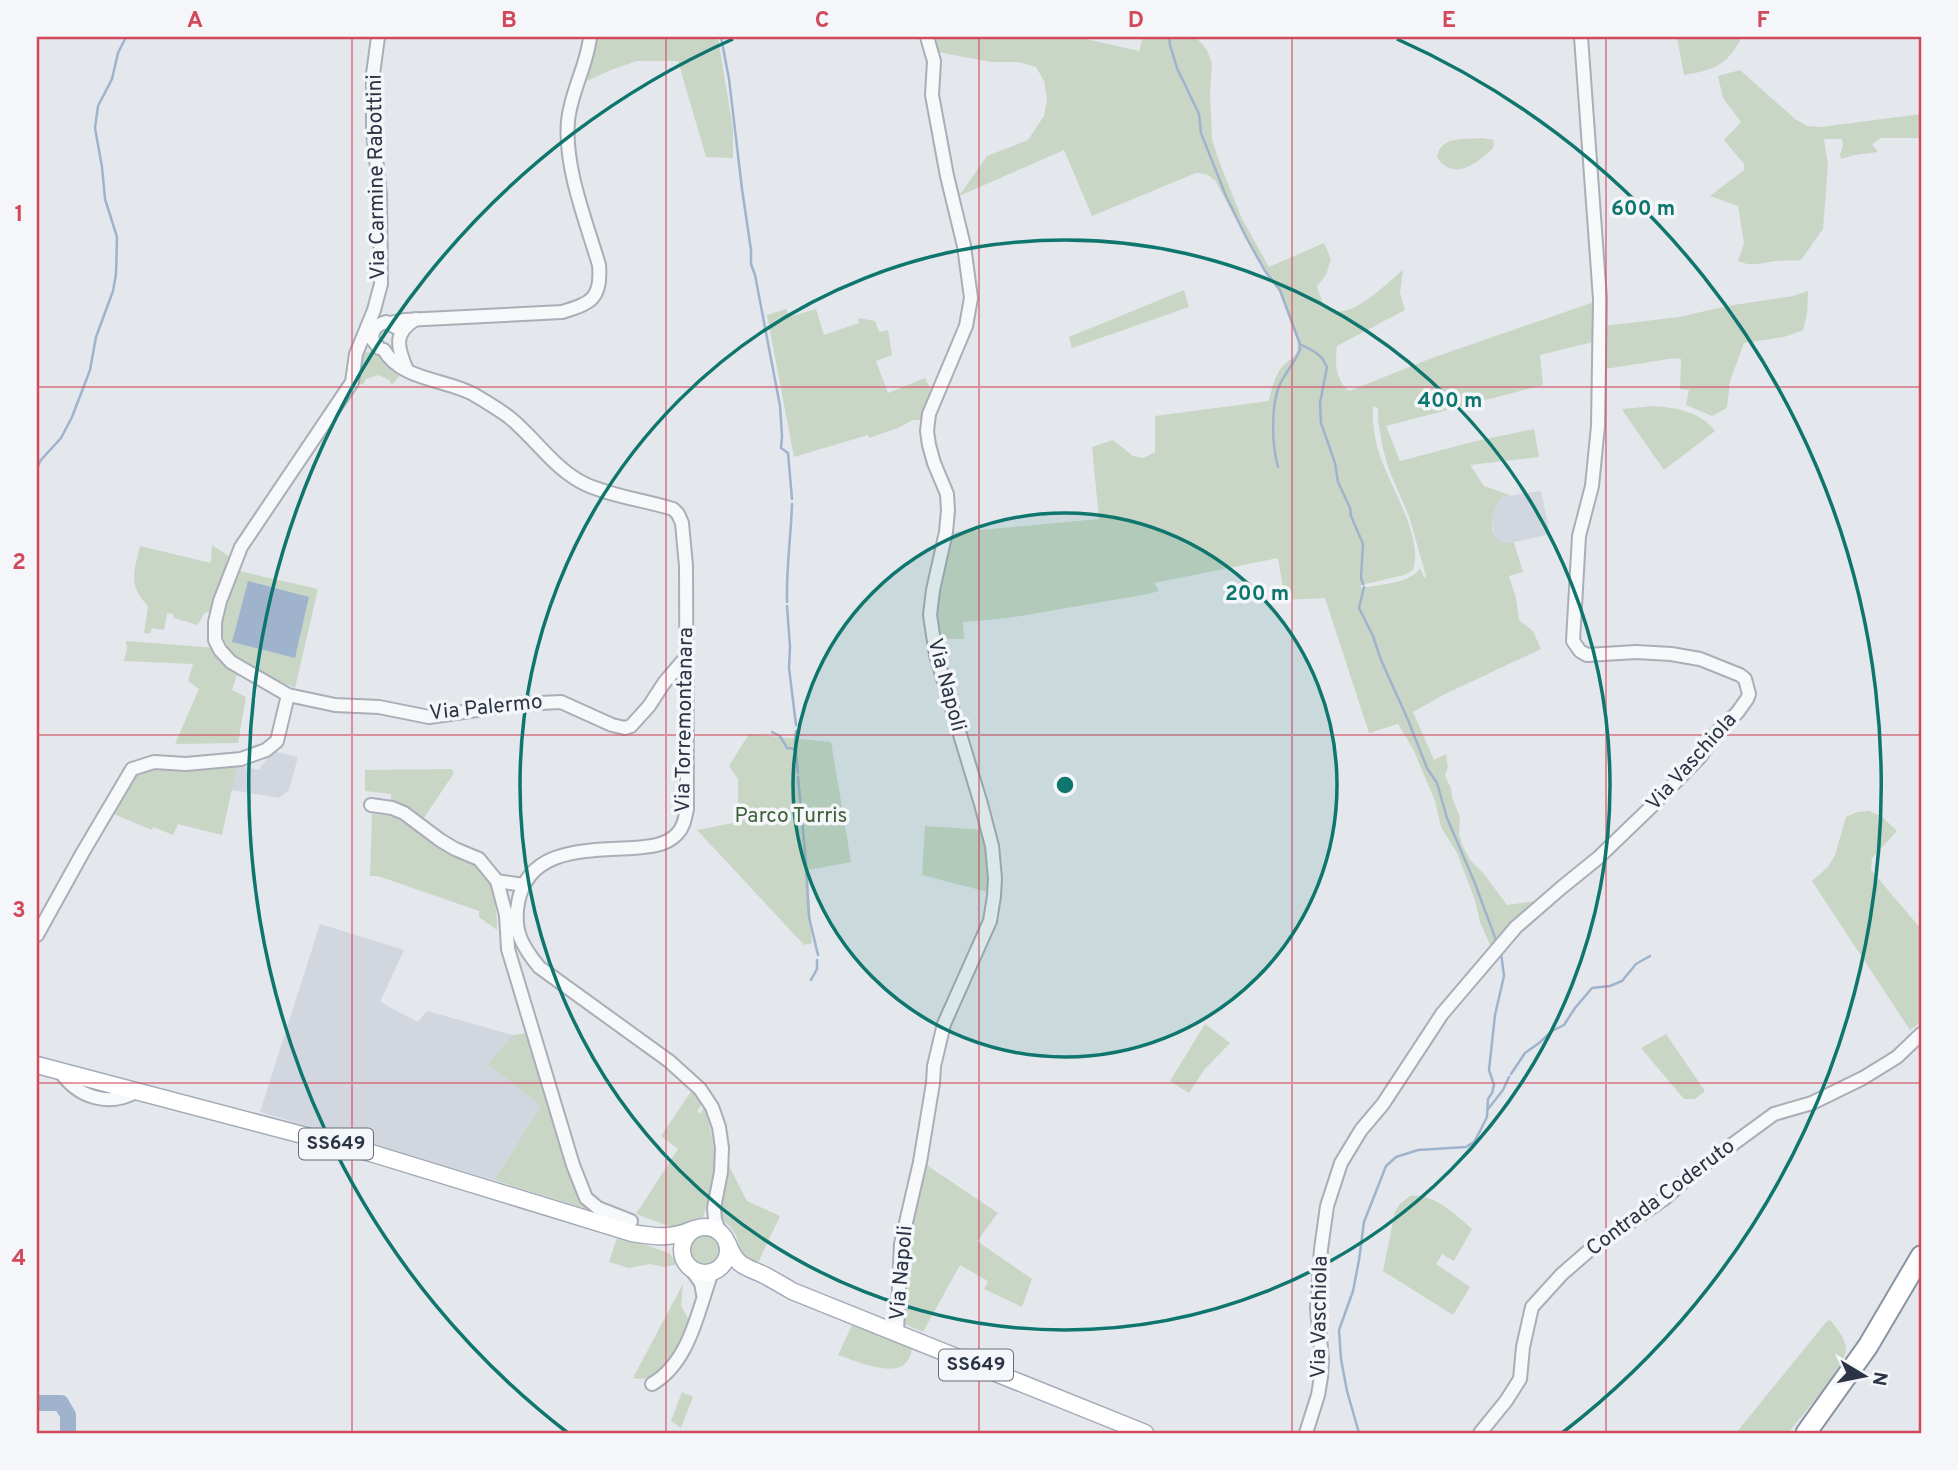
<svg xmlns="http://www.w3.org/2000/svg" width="1958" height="1470" font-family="Overpass,sans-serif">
	<rect width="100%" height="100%" fill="#e4e7ec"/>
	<g fill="#d2d6de">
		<path d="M1541,491L1550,534L1507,544H1502L1496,539L1491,520L1496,505L1502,497Z"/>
		<path d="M272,751L298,757L289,790L279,798L231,790L237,765L259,770Z"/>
		<path d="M320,924L404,950L380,1002L418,1022L427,1011L513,1035L489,1064L541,1106L494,1180L260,1112Z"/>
	</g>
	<g fill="#c9d6c5" fill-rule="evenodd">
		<path d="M598,37H718L733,130V158L706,157L678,61H637L611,70L587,81Z"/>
		<path d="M935,37H1077L1139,51L1143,37H1196L1207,50L1212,64L1210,93L1212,139L1219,161L1242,219L1269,267L1324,243L1331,259L1326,275L1317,286C1329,343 1380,289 1403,270L1400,293L1405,310L1337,346C1335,363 1335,379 1349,391L1432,358L1597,301V341L1540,355L1543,385L1386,426L1400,461L1476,441L1534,429L1539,457L1470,465L1484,486L1510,495L1502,497C1491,511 1486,531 1502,543H1514L1523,572L1509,576L1516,598L1519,620L1533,631L1541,649L1443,695L1413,712L1434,760L1446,754L1448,767L1445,776L1451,788L1452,797L1460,817L1459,834L1462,844L1470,860L1484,874L1507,905L1536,901L1491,947L1480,922L1475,900L1457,853L1441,827L1435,801L1413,749L1398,724L1369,733L1325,598L1285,600L1278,558L1154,583L1159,591L1148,594L1008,618L963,622L964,639H936L932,622L948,533L1099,519L1092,447L1113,440L1133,456L1143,458L1155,452V416L1269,401C1271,391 1275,376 1281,368C1290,357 1300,359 1297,340L1279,292L1258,261L1215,180L1206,174L1196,173L1092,216L1064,150L959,196L987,156L1028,140L1044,116L1047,99L1044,81L1036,67L1018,62H991L938,52ZM1373,406L1378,408V420L1383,449L1389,470L1409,516L1426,576L1425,579L1420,568C1412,583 1378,585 1361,588V585L1404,575L1413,570C1424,535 1388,484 1378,450C1374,436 1372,419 1373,406Z"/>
		<path d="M1677,37H1742C1727,65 1715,70 1684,75Z"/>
		<path d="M1740,70L1795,119L1807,126L1821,127L1921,114V138H1880L1872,145L1878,152L1854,155L1841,159L1840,155L1843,145L1842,139H1824L1828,165L1823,229L1801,260C1793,261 1785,260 1777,261C1764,262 1752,268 1738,261L1744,243L1738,206L1710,196L1744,170V164L1724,140L1741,122L1723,98L1718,76Z"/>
		<path d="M1482,138L1494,140L1493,148C1477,164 1453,182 1437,157C1441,135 1465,140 1482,138Z"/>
		<path d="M1184,290L1189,307L1072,348L1069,337Z"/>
		<path d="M1808,291L1807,314L1803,330L1784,337L1744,343L1730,381L1727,408L1712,416L1686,405L1689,390L1680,389L1681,359L1675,358L1605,369L1604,326L1679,317L1727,306L1793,296Z"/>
		<path d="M786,309L789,317L816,309L824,335L859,323L858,318L875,321L879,332L888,330L892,355L876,361L888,393L925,378L931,390L924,420H913L898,428L869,438L868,435L794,457L767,315Z"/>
		<path d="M372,351L378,353L402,373L392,385L389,380L379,375L366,379L363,385L354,381L362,353Z"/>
		<path d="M1654,406C1678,408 1700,412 1715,431L1664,470L1623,411V409Z"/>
		<path d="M212,545L233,559L214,610L205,613L197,625L174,618L173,614L167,613L164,630L152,628L150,634L144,633L148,606C128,585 134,572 140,546L211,563Z"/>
		<path d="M239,571L318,589L295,688C256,670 206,657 226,602C230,591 233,580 239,571Z"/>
		<path d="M126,641L216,648L238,672L232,690L246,697L238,743L175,744L199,689L188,681L193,664L124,661L127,649Z"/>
		<path d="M749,734L831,742L851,862L808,870L812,943L804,945L697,830L738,822V779L729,766Z"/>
		<path d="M238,761L222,835L178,824L173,835L153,827L152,830L111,813L134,769Z"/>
		<path d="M452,769L454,773L423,819L411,809L391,800V794L365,791V770Z"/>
		<path d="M1869,811L1881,816L1897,831L1872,858L1871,870L1921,929V1022L1910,1030L1812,881L1828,867L1835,855L1846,817L1857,812Z"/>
		<path d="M372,814C383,815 394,816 404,821C421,828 478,862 486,876C495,891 497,913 497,930L479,917V911L378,876H370Z"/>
		<path d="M925,826L985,830L992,893L922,875Z"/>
		<path d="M1205,1024L1230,1043L1204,1070L1189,1093L1170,1081Z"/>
		<path d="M528,1033L557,1129L565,1159L572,1180L583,1201L596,1212L494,1180L541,1106L488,1064L513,1035Z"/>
		<path d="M1666,1034L1705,1091L1695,1099H1684L1641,1048Z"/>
		<path d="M692,1090L702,1104L697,1112L700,1114L704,1107C718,1150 718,1174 703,1217L689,1221L677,1229L636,1214L678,1149L661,1136Z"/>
		<path d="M922,1162L998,1213L977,1241L1032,1279L1022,1307L984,1289L988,1282L986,1280L960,1265L923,1332L902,1323L905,1241Z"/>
		<path d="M729,1166L747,1201L780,1216L757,1265L739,1257C740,1233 732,1230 719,1215Z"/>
		<path d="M1410,1196C1436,1194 1454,1214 1472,1229L1454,1261L1442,1254L1436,1264L1470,1287L1453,1315L1383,1271L1395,1212L1400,1204Z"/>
		<circle cx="705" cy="1250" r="17"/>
		<path d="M618,1235L669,1253L678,1264L664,1267L650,1264L629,1268L609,1262Z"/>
		<path d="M683,1284L681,1306L688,1318L687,1325C676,1349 666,1384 633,1378Z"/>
		<path d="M855,1319L913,1344C912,1349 911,1356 908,1360C897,1380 854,1360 838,1355Z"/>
		<path d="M1830,1320C1836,1327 1845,1338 1846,1348C1847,1365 1800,1418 1788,1433H1736L1827,1321Z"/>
		<path d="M682,1392L693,1397L681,1428L671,1421Z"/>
	</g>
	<path fill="#9fb4cc" d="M248,581L309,597L295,658L232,642Z"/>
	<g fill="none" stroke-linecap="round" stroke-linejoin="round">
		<g stroke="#9fb4cc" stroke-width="2.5">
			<path d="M721,37L729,79L742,189L751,250V264L755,275L780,406L782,436L781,448L788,453L792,499"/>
			<path d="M1169,37L1170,45L1177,68L1199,114L1201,133L1226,196L1246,237L1265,271L1280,290L1300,344L1315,352L1322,358L1327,367L1320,403L1321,423L1335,463L1338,482L1350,508L1351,516L1363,544L1361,578L1363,584"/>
			<path d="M1278,467C1272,446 1271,410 1278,389C1283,375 1294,364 1300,350V344"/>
			<path d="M37,469L40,461L61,438L72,417L90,370L96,337L113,291L116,274L117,237L105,199L102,167L95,128L98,106L112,79L118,53L126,37"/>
			<path d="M1364,587L1359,608L1373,636L1381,660L1408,720L1427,768L1437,783L1447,818L1474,881L1496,940"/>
			<path d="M787,602C786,569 791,537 792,504"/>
			<path d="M787,606L790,647L789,668L796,725"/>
			<path d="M796,731L795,742L798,773"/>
			<path d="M772,732L780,736L787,748L796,749"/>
			<path d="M798,777L806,863"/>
			<path d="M806,869L809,917L818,955"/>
			<path d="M811,980L817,969V960"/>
			<path d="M1511,1074L1525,1053L1539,1043L1552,1031L1564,1025L1575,1008L1592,988L1610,986L1622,981L1636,964L1650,956"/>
			<path d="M1488,1109L1503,1090L1509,1077"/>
			<path d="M1359,1433L1347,1391L1341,1359L1339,1330L1353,1291L1359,1260L1364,1222L1386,1166L1396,1157L1418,1150L1466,1147L1474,1142L1479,1133L1487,1117L1488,1099L1492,1093L1494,1085L1489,1070L1495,1015L1504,976L1501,953"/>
		</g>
		<path stroke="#9fb4cc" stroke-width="16" d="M37,1403H61L68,1415V1433"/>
		<defs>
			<g id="minor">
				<path d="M378,37L373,74V132L380,195L381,284L374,310L356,354L352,382L241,547L220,601L215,622V640L220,650L231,662L288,695L335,705L379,707L429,717L518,704L561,702L612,725L625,728L631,726L649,706L664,683L687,656"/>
				<path d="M390,323L405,320L562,312C591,303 602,299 599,265C586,221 564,167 568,121C571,91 587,66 590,37"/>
				<path d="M379,348L372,339C372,330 377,324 386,322L397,328"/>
				<path d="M384,350C401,380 445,379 473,394C485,401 498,409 509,417C535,438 555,470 585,484C613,497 645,500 673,509L678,514L682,523L686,566L687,809C685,818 684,827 677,834C666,846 647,847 632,848C587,851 528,847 518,903C513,931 522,946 539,967L669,1061L700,1089L712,1107L719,1127L722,1148L721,1172L714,1208L715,1220L720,1232"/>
				<path d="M407,370C397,347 393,333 416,319"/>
				<path d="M371,805L392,808L404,813L440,840L455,849L479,859L497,881L523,885"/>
				<path d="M497,881L506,915H512"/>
				<path d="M506,915L508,949L573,1165L586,1198L598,1208L631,1221"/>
				<path d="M37,935L83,852L132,769L154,762L186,764L241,759L266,750L277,741L288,695"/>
				<path d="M60,1071C77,1097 109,1108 137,1091"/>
				<path d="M691,1269L701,1283L703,1294"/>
				<path d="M897,1332L901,1244L920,1162L933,1083L934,1066L944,1024L990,921L994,896L995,878L992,846L981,804L936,655L930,615L933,590L946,532L948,510L947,494L934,463L929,445L927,431L929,414L966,326L971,298L964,246L947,176L932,95L934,61L927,37"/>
				<path d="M652,1384C690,1362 698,1310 712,1272"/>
				<path d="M1306,1433L1318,1395L1321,1377L1322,1358L1317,1309L1321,1249L1327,1206L1341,1163L1361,1130L1383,1104L1442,1014L1516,927L1561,888L1598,858L1653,805L1700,757L1718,731L1737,713L1747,699L1749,694L1745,679L1740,675L1700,659L1671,654L1636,652L1587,655L1580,651L1573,641L1579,536L1592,486L1598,426L1600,299L1581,37"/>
				<path d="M1480,1433L1506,1401L1520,1379L1523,1347L1532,1307L1562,1274L1592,1248L1664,1199L1692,1174L1774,1114L1812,1103L1863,1078L1897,1057L1921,1034"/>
			</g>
			<g id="major">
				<path d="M37,1065L371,1153L632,1233C656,1237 671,1239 694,1229"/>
				<circle cx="705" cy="1250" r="23"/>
				<path d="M728,1244C737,1268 746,1266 766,1276C775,1281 784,1286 792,1291L1145,1433"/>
			</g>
			<path id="highway" d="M1806,1433L1868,1346L1921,1256"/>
		</defs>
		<use href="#minor" stroke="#a9aeb7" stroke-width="16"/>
		<use href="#major" stroke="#a3abb8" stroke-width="19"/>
		<use href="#highway" stroke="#8b94a3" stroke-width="23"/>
		<use href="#minor" stroke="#f7f8fa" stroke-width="12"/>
		<use href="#major" stroke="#fff" stroke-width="16"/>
		<use href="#highway" stroke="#fff" stroke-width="19"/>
	</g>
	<path fill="none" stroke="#d1495b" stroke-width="2" stroke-opacity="0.55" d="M352,37V1433M666,37V1433M979,37V1433M1292,37V1433M1606,37V1433M37,387H1921M37,735H1921M37,1083H1921"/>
	<circle cx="1065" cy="785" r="272" fill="#0f766e" fill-opacity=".12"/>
	<g fill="none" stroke="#0f766e" stroke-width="3.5">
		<circle cx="1065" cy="785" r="272"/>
		<circle cx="1065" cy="785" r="545"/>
		<path d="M568 1433A817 817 0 0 1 733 39M1397 39A817 817 0 0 1 1562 1433"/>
	</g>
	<g text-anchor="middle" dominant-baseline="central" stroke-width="7" stroke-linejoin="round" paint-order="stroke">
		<g fill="#f4f6f9" stroke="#676e7b" stroke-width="2">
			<rect x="299" y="1128.5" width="74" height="31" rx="5"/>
			<rect x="939" y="1349.5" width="74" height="31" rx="5"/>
		</g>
		<g font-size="19" font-weight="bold" fill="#2b3445">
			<text x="336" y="1144">SS649</text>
			<text x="976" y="1365">SS649</text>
		</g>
		<g font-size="21" fill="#2b3445" stroke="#f4f6f9">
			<text transform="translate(377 177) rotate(-91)">Via Carmine Rabottini</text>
			<text transform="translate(946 685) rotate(75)">Via Napoli</text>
			<text transform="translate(486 708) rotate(-6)">Via Palermo</text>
			<text transform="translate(685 720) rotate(-89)">Via Torremontanara</text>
			<text transform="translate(1692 762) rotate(-48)">Via Vaschiola</text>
			<text transform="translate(1661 1198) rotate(-37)">Contrada Coderuto</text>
			<text transform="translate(902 1273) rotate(-85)">Via Napoli</text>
			<text transform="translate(1320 1317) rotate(-89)">Via Vaschiola</text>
		</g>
		<g font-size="21" fill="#3f6138" stroke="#f4f6f9">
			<text x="791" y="816">Parco Turris</text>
		</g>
	</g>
	<circle cx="1065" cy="785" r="10" fill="#0f766e" stroke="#f4f6f9" stroke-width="3.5"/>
	<g font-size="21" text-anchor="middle" font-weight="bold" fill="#0f766e" stroke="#f4f6f9" stroke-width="7" stroke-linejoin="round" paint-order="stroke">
		<text x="1643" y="215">600 m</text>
		<text x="1450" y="407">400 m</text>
		<text x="1257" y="600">200 m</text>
	</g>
	<rect width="1958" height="1470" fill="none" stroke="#f4f6f9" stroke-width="77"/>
	<g transform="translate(1864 1376) rotate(100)" stroke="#f4f6f9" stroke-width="5" paint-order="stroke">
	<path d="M0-5L12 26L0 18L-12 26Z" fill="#2b3445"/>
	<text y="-10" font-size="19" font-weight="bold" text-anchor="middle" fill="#2b3445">N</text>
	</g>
	<rect x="38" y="38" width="1882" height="1394" fill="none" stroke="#d1495b" stroke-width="2.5"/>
	<g font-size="23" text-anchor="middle" font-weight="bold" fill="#d1495b">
		<text x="195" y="27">A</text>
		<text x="509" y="27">B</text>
		<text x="822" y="27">C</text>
		<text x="1136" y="27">D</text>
		<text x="1449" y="27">E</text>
		<text x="1763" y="27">F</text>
		<text x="19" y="221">1</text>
		<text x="19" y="569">2</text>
		<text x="19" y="917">3</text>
		<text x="19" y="1265">4</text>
	</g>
</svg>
